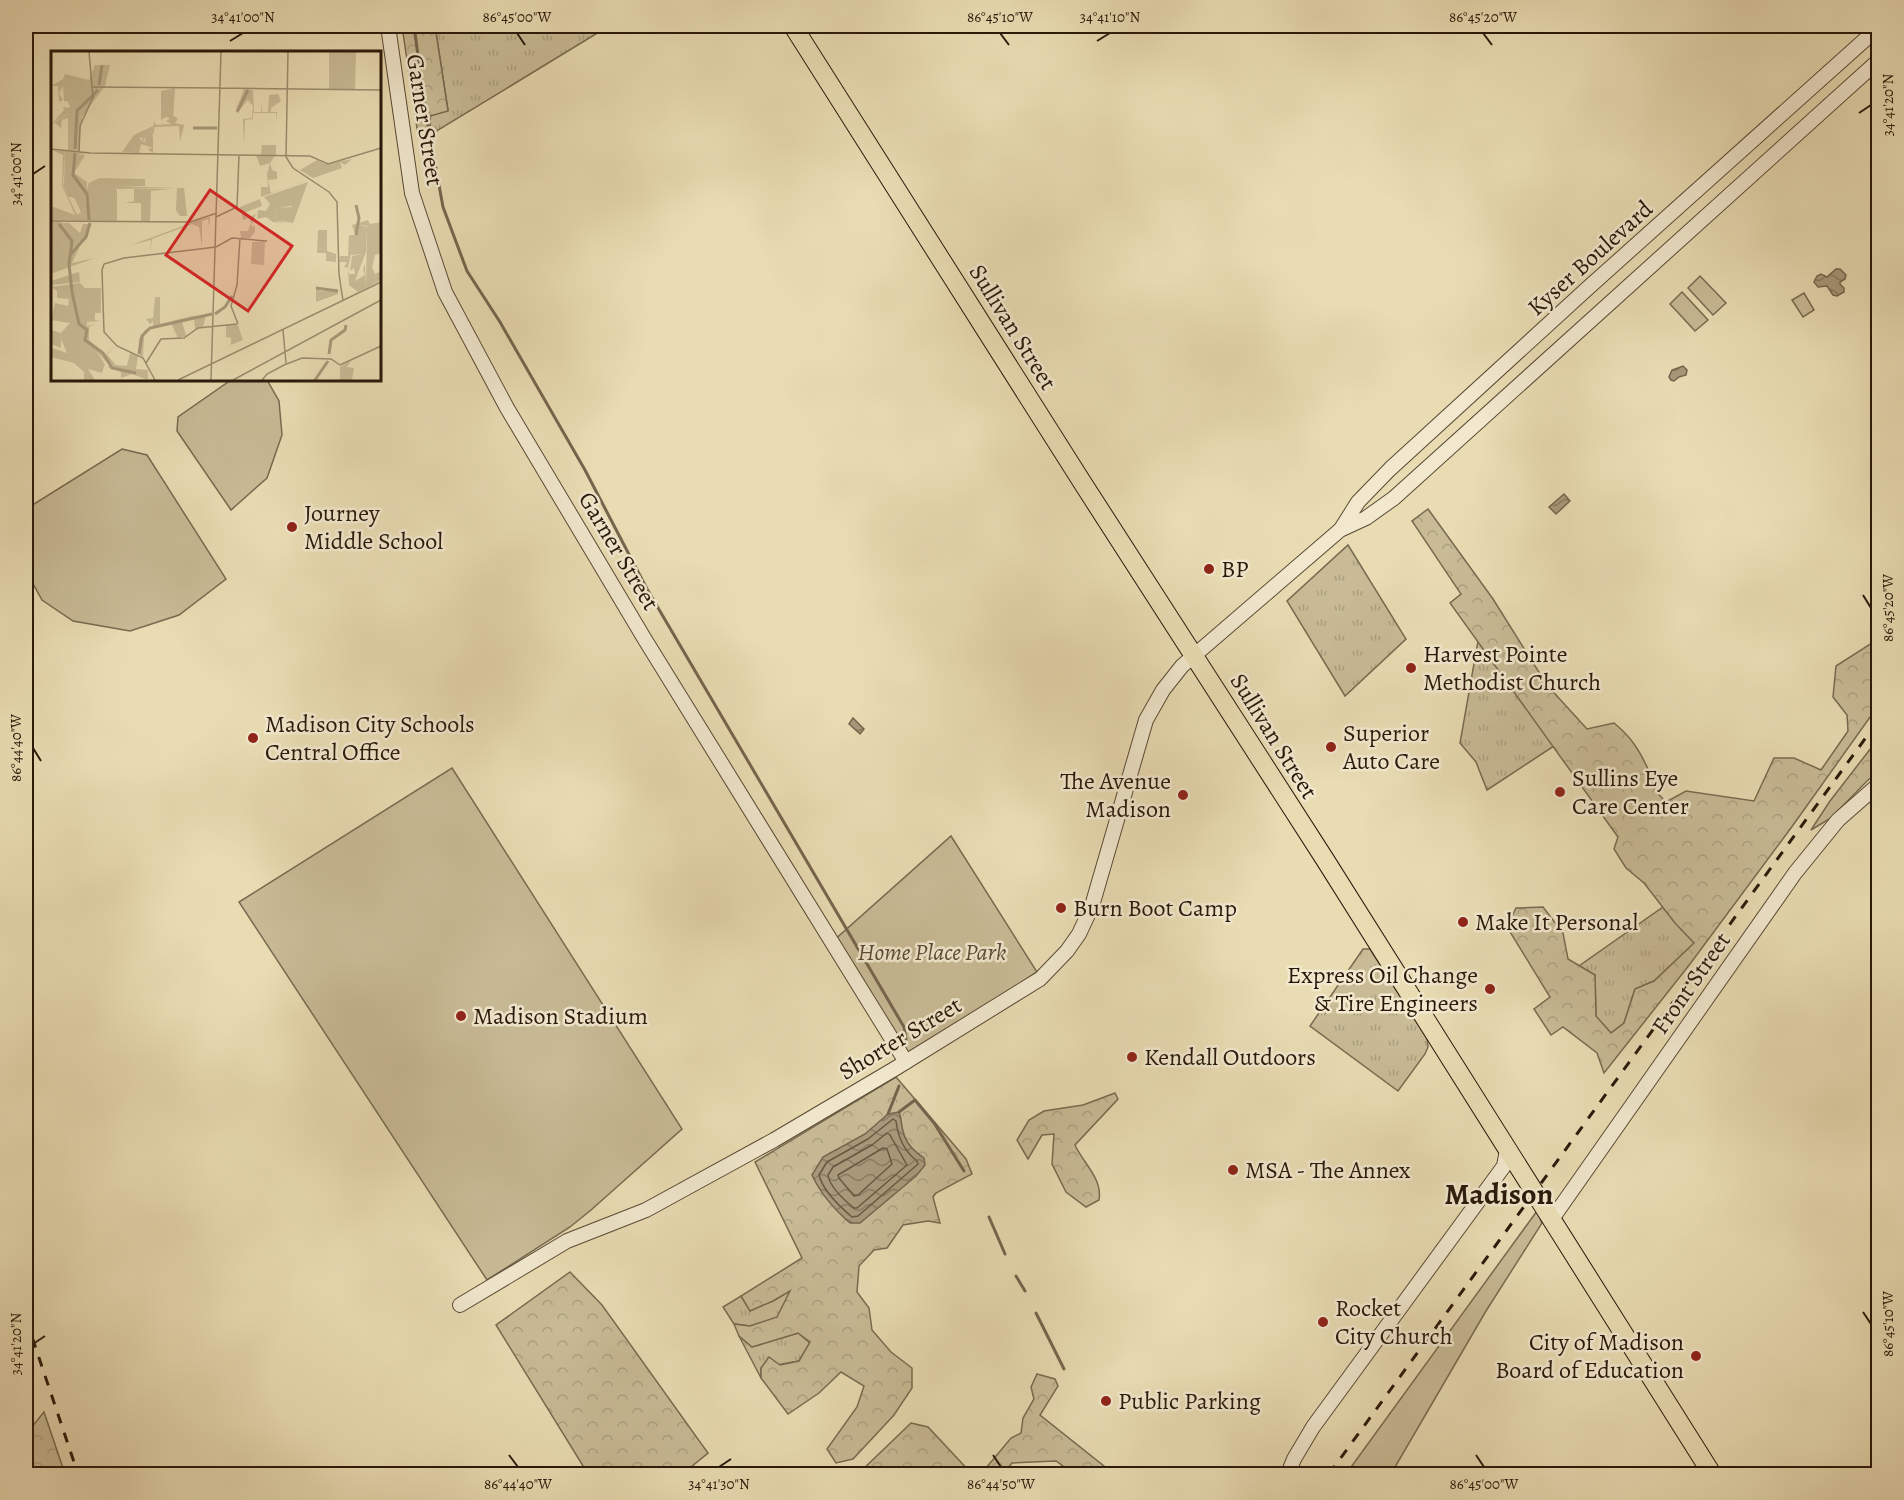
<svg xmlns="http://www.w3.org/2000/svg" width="1904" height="1500" font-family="Alegreya,serif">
	<defs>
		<pattern id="grass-tufts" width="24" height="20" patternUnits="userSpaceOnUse" patternTransform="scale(1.5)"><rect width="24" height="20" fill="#c8bb96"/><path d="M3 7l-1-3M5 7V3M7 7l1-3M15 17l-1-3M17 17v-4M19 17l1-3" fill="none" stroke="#aca080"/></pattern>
		<pattern id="forest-crowns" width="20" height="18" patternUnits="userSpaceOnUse" patternTransform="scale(1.5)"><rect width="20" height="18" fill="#c8bb96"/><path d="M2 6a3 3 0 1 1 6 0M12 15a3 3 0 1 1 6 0" fill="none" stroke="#aca080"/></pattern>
		<pattern id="water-waves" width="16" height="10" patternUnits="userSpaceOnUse" patternTransform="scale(1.5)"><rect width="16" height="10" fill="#a8997a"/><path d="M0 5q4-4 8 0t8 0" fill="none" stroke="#897c62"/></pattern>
	</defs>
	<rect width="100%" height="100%" fill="#e9dcb3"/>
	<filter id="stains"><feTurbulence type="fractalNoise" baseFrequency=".00333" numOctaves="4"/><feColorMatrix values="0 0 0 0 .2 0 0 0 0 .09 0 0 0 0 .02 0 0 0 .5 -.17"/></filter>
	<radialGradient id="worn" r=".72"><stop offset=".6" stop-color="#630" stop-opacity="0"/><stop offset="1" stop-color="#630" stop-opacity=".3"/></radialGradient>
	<g fill="url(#grass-tufts)" stroke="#786a50" stroke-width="1.5">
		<path d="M435,26H609L430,135V116L448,110Z"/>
		<path d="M1348,545L1406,639L1345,696L1287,601Z"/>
		<path d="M1478,641L1554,746L1487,790L1476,762L1460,743Z"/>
		<path d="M1663,907L1695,943L1654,981L1635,989L1624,1023L1611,1033L1596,1017L1595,975L1579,966Z"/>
		<path d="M1363,949H1370L1427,1038L1428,1047L1425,1054L1398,1091L1310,1026Z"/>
		<path d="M791,1290L777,1318L750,1326L734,1324L723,1307L741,1296L750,1310L773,1301Z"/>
		<path d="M798,1333L810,1343L799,1361L761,1368V1378L739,1336L752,1347Z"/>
	</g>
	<g fill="url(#forest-crowns)" stroke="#786a50" stroke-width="1.5">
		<path d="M402,26H435L448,111L430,116V135H418Z"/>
		<path d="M1428,509L1493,599L1547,685L1587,729L1614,723C1630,736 1639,749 1648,769C1655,786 1650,787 1666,802L1686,791L1754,801L1774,758H1794L1821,770L1848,731L1847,715L1833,697L1836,666L1878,639V706L1791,828L1690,964L1604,1073L1597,1053L1563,1027L1551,1035L1534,1009L1550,997L1507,927L1516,908L1543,907L1563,933L1568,959L1595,975L1596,1016L1611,1033L1624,1023L1635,989L1654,981L1694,943L1675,923L1644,883L1626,868L1614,849L1618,837L1450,603L1461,594L1412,521Z"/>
		<path d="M1878,739V772L1867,781L1831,818L1811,830L1830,801Z"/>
		<path d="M896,1077L966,1159L972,1174L936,1193L933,1197L940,1223L928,1221L903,1225L887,1248L874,1250L859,1266L857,1292L869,1308L872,1330L891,1352L912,1368V1388L894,1415L853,1459L836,1463L827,1449L857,1407L864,1386L841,1372L819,1393L788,1414L761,1378V1368L769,1357L780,1365L799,1361L810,1342L798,1333L752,1347L739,1336L734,1324L750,1326L777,1317L790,1291L773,1301L750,1311L741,1296L802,1258L755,1162Z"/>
		<path d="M1115,1093L1118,1099L1075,1145C1083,1163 1103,1179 1099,1200L1086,1207L1066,1192L1052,1164L1054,1134L1042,1135L1028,1159L1017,1140L1029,1120L1044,1111L1083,1105Z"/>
		<path d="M570,1272L602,1305L708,1453L685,1472L687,1474H588L496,1325Z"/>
		<path d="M1037,1374L1055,1379L1058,1386L1040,1415L1114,1474H1074L1056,1461L1012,1463L1003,1474H981L1011,1438L1021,1433L1023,1418L1034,1399L1031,1387Z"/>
		<path d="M44,1412L65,1474H26V1434Z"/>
		<path d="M911,1423L928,1427L972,1474H858Z"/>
	</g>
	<g fill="#c8bb96" stroke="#786a50" stroke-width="1.5">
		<path d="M1700,276L1726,303L1713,315L1688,288Z"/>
		<path d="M1682,292L1708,320L1695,331L1670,304Z"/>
		<path d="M1804,293L1814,310L1803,317L1792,300Z"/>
		<path d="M231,380H267L279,401L282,435L267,478L231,510L177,431L178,417Z"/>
		<path d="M122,449L147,455L226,579L179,615L130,631L73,621L42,600L26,571V509Z"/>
		<path d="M452,768L682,1129L591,1210L570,1227L487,1280L239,902Z"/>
		<path d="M951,836L1037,972L910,1054L902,1056L831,943Z"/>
		<path d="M1537,1211L1542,1223L1486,1311L1391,1474H1346Z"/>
	</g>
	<g fill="url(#water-waves)" stroke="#75654d" stroke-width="1.5">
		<path d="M1836,269H1840L1846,275L1845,279L1840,282V284L1844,288V292L1837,296L1833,295L1827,286L1818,287L1814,282L1817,276L1821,274L1827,277Z"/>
		<path d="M1683,366L1687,370L1686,375L1679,377L1674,381L1671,380L1669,377L1672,370Z"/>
		<path d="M1564,494L1570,501L1556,514L1549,507Z"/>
		<path d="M853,718L864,729L860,734L849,724Z"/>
		<path d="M899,1112C902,1119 901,1125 903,1131C906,1144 914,1151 924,1158L925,1165L916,1176L860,1223H850C834,1209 821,1195 812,1175L823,1157L865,1134L888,1114Z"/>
	</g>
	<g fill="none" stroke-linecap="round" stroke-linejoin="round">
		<g stroke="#685842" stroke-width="1.5">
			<path d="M893,1119L896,1121C898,1138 904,1151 917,1161L918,1164L858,1216L852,1217C839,1206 823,1191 819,1175L827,1162L868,1139Z"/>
			<path d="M887,1133L890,1135L907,1165L857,1208H854C844,1200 830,1188 828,1175L833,1167L872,1145Z"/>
			<path d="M883,1148L887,1149L892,1164L858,1195L854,1196L839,1178L838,1175Z"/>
		</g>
		<g stroke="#75654d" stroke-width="3">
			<path d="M414,26L426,114L443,207L467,271L500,322L585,470L647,589L904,1027L906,1039"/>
			<path d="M899,1112L915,1100L934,1123L964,1171"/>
			<path d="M888,1114L899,1086"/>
			<path d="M989,1217L1005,1254"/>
			<path d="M1016,1276L1025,1291"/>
			<path d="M1036,1313L1064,1369"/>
		</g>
		<defs>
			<g id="minor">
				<path d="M388,26L412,193L445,292L507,408L644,638L906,1062"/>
				<path d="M1341,529L1358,502L1390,469L1589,287L1878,28"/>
				<path d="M1552,1219L1795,873L1838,820L1878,785"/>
				<path d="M460,1305L567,1241L646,1210L774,1140L896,1068L1040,979L1067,951L1079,934L1092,906L1146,720L1163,690L1182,666L1340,530L1366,518L1394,498L1878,61"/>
				<path d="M1288,1474L1294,1459L1313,1427L1504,1166L1507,1150"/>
			</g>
			<path id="major" d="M793,26L1082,482L1324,858L1712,1474"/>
		</defs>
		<use href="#minor" stroke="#594934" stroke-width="16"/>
		<use href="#major" stroke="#29180a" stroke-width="20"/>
		<use href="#minor" stroke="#f1e8ce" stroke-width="14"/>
		<use href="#major" stroke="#e9dcb3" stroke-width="18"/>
		<g stroke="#29180a" stroke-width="3" stroke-dasharray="10 10" stroke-linecap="butt">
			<path d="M26,1319L78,1474"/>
			<path d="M1329,1474L1878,721"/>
		</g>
	</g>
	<path fill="none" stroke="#29180a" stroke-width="2" d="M517,33L525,45M1000,33L1009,45M1483,33L1492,45M230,41L243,33M1097,41L1110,33M1859,113L1871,105M33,174L45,166M1863,595L1871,608M33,748L41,761M1863,1312L1871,1324M33,1344L45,1336M509,1455L518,1467M993,1455L1001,1467M1476,1455L1484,1467M719,1467L731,1459"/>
	<g fill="#8f2418" stroke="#f1e8ce" stroke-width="2">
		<circle cx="292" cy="527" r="6"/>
		<circle cx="1209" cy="569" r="6"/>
		<circle cx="1411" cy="668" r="6"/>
		<circle cx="253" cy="738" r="6"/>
		<circle cx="1331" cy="747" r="6"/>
		<circle cx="1560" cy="792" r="6"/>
		<circle cx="1183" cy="795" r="6"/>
		<circle cx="1061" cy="908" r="6"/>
		<circle cx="1463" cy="922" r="6"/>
		<circle cx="1490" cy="989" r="6"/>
		<circle cx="461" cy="1016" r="6"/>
		<circle cx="1132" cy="1057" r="6"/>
		<circle cx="1233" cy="1170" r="6"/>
		<circle cx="1323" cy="1322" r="6"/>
		<circle cx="1696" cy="1356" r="6"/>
		<circle cx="1106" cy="1401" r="6"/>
	</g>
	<g text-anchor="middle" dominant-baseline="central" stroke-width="5" stroke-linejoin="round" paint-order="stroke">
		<g font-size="24" fill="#29180a" stroke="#f1e8ce">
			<text transform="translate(425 120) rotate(81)">Garner Street</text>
			<text transform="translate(1590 258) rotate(-42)">Kyser Boulevard</text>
			<text transform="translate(1013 327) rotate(58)">Sullivan Street</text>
			<text transform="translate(619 551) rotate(59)">Garner Street</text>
			<text transform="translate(1274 736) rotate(58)">Sullivan Street</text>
			<text transform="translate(1691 983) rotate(-55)">Front Street</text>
			<text transform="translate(900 1038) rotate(-31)">Shorter Street</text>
		</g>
		<g font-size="24" fill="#29180a" stroke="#f1e8ce" text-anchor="start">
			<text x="304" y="513">Journey<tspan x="304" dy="28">Middle School</tspan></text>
			<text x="1221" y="569">BP</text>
			<text x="1423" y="654">Harvest Pointe<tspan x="1423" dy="28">Methodist Church</tspan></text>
			<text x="265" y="724">Madison City Schools<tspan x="265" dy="28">Central Office</tspan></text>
			<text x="1343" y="733">Superior<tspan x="1343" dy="28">Auto Care</tspan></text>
			<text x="1572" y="778">Sullins Eye<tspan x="1572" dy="28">Care Center</tspan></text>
			<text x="1171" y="781" text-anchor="end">The Avenue<tspan x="1171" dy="28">Madison</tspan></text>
			<text x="1073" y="908">Burn Boot Camp</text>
			<text x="1475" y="922">Make It Personal</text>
			<text x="1478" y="975" text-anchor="end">Express Oil Change<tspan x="1478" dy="28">&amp; Tire Engineers</tspan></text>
			<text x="473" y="1016">Madison Stadium</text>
			<text x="1144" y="1057">Kendall Outdoors</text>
			<text x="1245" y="1170">MSA - The Annex</text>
			<text x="1335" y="1308">Rocket<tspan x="1335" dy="28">City Church</tspan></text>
			<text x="1684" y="1342" text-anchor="end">City of Madison<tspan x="1684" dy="28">Board of Education</tspan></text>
			<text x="1118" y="1401">Public Parking</text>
		</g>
		<g font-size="24" font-style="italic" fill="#594934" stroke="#f1e8ce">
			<text x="932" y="952">Home Place Park</text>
		</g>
		<g font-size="30" font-weight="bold" fill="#29180a" stroke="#f1e8ce">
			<text x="1499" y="1194">Madison</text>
		</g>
	</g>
	<g transform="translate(51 51)">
		<rect width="330" height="330" fill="#e9dcb3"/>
		<path d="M124,37L122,69L115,66L110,69V40ZM102,75V80L93,84V88L89,86L86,91L88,85L81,100L85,92L94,91L95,85L101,82L102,97L90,93L88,102L71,101L83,84ZM14,100L22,101V121L24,104H34L23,122L36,131V142L27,136L35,144L33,163L26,164L30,161L23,146H18L13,135ZM301,108L294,114L289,111L291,117L262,127L249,119L266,109L274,113ZM48,127L94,128V135H66L64,147H38V132ZM126,137H133L136,165H129L125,159ZM83,138H119L100,140L99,170H90V152H74L83,150ZM237,139V149L242,151L244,158L240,171L224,170L225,157L241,156L237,151H224L226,144L231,146V141ZM307,174L316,176L315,201L304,230L314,224L312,218L314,213L315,237L307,241L298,234L297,217L298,223H304L303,217L299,220L301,205L311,203L300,204L297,217L293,216L296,211H288L289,205H297L298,184H305ZM267,179H276V200L285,203V211L275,210V202H266ZM104,246H109V273L141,265L155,264L152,276L144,278L143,266L131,270L135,285L127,287L120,272L97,279L93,285L92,306L87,303L88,288L94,279L102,275V270L99,273L95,268L102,267ZM300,310L296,316L303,317L301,329H289V316Z" fill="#c8bb96"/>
		<path d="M14,27L37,29L17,98V62L0,74L13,59L12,56L19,57V51L13,50L12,35L8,42L12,49L8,51L7,35H0ZM185,37L186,56L193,38L202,39L203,61H210V51L211,61H217L218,44L227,43L230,50L220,57V61H226L225,72V62H202V68L194,69L193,95L192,68L201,67L202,55L197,49L186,62ZM123,65L127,68L124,72L133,74L129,91L128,75L104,76L102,84L95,85L92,91L97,94L102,85V102L96,98L101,97V92L97,95L90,92L89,97L85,92L79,101L87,85L91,90L93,84L102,80L103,70L105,74L120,73L115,70ZM1,99L14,100L12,133L17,144L25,141L28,145L26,148L17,145L26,164L33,163L35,146L21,127H14L21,126L22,101L35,103L24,104L21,121L35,142L38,132V147H64L66,135L126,137L66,138V170L0,169V155L24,164L11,134L12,104ZM219,112L221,119L226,121V128L217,129L220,142L257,129L210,146V136H217L216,123ZM257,131L242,172L234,171H240L242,154L225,158L224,170L234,172L222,171L215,166L206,168L207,159L215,160L219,153L213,146ZM209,148L211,155L193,162L196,167L205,163L200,175H204V181L199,187H190L189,180H197L200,172L198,167L192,169L189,156ZM159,166L158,176L157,168L151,170V196L148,176L141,173L101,188L99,204L100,189L80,194L140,172H133ZM317,169L319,173L330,171V202L324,204L321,216L324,223L330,220V229L315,237L316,175L306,174L304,184L301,174ZM5,171H10L30,192L40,171L21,212L44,207L10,219ZM28,221L29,231L0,234V230ZM29,232L34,237H50V262H44V269L49,270L36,271V275L44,273L38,276V289L55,304L64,294L56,304L65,314L76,315L79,302L87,305L85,318L97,319V329L81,323L70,327V321L56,316L59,315L45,300L54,313L51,322L37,318L44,329H33V321L23,312L0,306L1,297L16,302L10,288V297L0,293V279L10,282L19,272L0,269L4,252L17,255L18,248L6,247V240L0,236ZM265,235L269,240L287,239V243L265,251ZM175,274H187L192,289L170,298L180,294V287L175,286Z" fill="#c8bb96"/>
		<path d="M211,94H225V103L219,112L209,115L205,104H210Z" fill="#c8bb96"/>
		<path d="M278,1H305L304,39L278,38ZM44,14H59L54,35L31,66L28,100L17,99V67L11,69L10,77L4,72L20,60L11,30L14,23L38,29ZM0,170H8L22,195L18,216L0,223ZM11,172H18L29,182L32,173H38L34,186L29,191ZM214,190L213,214L200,213L201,191Z" fill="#c8bb96"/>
		<path fill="none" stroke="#a8997a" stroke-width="3" d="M48,34L51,14M186,61L197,39M142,77H166M24,98L26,60L47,39M24,102L22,124L36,143L38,169M8,173L21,190L18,213L21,241L28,273L36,279L34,289L52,302L61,317L85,322M305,184L308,167L305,154M19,204L35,186L39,172M265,237L287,240M164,263L174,256L181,245M88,303L91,285L99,277L161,263M278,303L280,289L294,279L295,274M264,329L277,310"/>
		<path fill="none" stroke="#9c8e6f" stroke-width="1.5" d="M237,1L235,106L242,117L278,141L286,151L288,223L292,250M40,36L169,37M169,37L330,39M0,98L39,102L259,105L277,113L330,97M28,101L29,75L42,46L38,1M165,166L186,156L188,104M0,170L139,171L166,162M51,219L53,213L73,207L165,196L181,187L216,190M51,219L53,281L66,295L92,307L104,329M187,273L180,255L186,234L189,187M232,279L235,312M95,312L110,288L133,287L147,277L186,273M233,314L251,307L280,308L289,314M289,314L330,295M127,329L330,231M160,329L170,1M182,329L330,249M211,329L216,323L235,313"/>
		<path fill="#d62828" fill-opacity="0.15" stroke="#d62828" stroke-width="3" d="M159,139L241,195L197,260L115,204Z"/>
		<rect width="330" height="330" fill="none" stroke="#29180a" stroke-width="3"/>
	</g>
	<rect width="1904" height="1500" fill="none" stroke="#e9dcb3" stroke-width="66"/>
	<rect x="33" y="33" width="1838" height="1434" fill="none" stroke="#29180a" stroke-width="2"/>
	<g font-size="15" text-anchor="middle" fill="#29180a">
		<text x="243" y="22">34°41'00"N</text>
		<text x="517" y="22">86°45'00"W</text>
		<text x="1000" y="22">86°45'10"W</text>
		<text x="1110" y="22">34°41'10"N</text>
		<text x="1483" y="22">86°45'20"W</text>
		<text transform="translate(1888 105) rotate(-90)" y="5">34°41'20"N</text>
		<text transform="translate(16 174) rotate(-90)" y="5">34°41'00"N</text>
		<text transform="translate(1888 608) rotate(-90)" y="5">86°45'20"W</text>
		<text transform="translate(16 748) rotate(-90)" y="5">86°44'40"W</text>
		<text transform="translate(1888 1324) rotate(-90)" y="5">86°45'10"W</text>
		<text transform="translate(16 1344) rotate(-90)" y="5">34°41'20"N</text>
		<text x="518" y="1489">86°44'40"W</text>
		<text x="719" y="1489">34°41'30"N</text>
		<text x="1001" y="1489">86°44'50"W</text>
		<text x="1484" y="1489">86°45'00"W</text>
	</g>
	<rect width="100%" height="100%" filter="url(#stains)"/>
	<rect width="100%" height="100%" fill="url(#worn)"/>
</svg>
